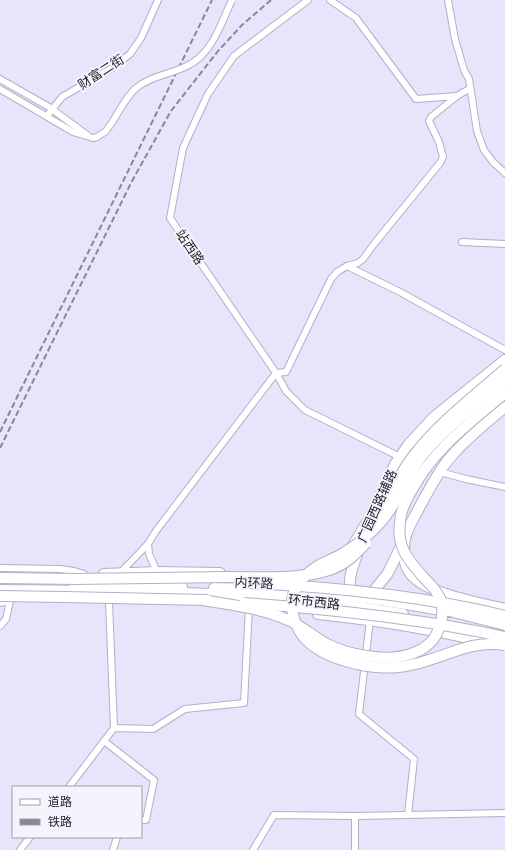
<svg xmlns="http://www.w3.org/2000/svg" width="505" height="850" font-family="'Work Sans','Noto Sans SC',sans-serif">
	<rect width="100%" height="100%" fill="#eae3fc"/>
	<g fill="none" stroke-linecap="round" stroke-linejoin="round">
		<defs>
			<g id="minor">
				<path d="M308,0L234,56L208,94L183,148L170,218L276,373L286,391L305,410L400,457"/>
				<path d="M330,0L356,18L416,99L457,96"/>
				<path d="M448,0L455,39L464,70L469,79L477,131L484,150L493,162L505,173"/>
				<path d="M0,79L49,107L87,135"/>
				<path d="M0,89L73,132L93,138L97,137L106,131L113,121"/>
				<path d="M47,116L62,97L112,68L130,54L141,38L158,0"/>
				<path d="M462,242L505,244"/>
				<path d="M347,266L400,292L505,350"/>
				<path d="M440,472L466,479L505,487"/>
				<path d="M148,544L149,554L157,572"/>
				<path d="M0,568L60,569L74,571L84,574V580"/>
				<path d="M120,573L148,544L156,531L276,373L286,372L331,279L337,272L347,266L358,263L363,259L374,244L440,163L443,157L439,142L429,121L431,117L457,96L469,89"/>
				<path d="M109,602L114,728"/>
				<path d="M0,603L10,601L6,619L0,626"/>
				<path d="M370,620L359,714L414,759L408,815"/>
				<path d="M104,741L154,780L146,820H141"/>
				<path d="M69,787L114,728L153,729L185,709L244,703L249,607"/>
				<path d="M20,850L30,837"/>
				<path d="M113,850L117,837"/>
				<path d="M253,850L274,815L355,816"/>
				<path d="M355,850V816L505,813"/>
			</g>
			<g id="primary">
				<path d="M505,407C488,421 471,435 455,452C440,468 430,488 419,508C415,516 410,524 407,532C403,543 402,564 410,573C425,594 480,603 505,609"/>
				<path d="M367,524L395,464L409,444L434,417L505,360"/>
				<path d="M352,547L369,519"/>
				<path d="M104,574L157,572L220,573"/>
				<path d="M74,583L182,587"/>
				<path d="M214,588C291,589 374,597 450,612"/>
				<path d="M0,590C96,591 193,591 288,599C327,602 365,608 403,614"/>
				<path d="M353,597C345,583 354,563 359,549"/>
				<path d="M368,598L388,573L404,540"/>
				<path d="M318,614C376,620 433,629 489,643"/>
			</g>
		</defs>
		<use href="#minor" stroke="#b5aec6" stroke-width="8"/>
		<use href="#primary" stroke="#b5aec6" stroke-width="12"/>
		<use href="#minor" stroke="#fff" stroke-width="6"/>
		<use href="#primary" stroke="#fff" stroke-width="10"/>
		<g stroke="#8a8597" stroke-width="2" stroke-dasharray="6 3" stroke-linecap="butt">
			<path d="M0,432L212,0"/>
			<path d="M0,448L132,181L171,111L218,51L242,25L271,0"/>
		</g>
		<defs>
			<path id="minor-bridge" d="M113,121C120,110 126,97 136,88C154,73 181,74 199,58C215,44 223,19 232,0"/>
			<g id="trunk-bridge">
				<path d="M505,381C477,405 445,427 422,456C406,477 398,503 380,523C370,534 358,544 345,552C338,557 329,560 321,564C297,578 285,597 296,624C305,648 334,659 357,664C381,670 406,668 429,660C458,651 473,641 505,645"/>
				<path d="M380,517C389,496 399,474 414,455C440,422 473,397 505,369"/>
				<path d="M0,578L79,579"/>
				<path d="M73,579C125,578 177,578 229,577C261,577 301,580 332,569C346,564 356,554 366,543"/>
				<path d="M247,583C333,587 421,595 505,616"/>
				<path d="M0,596L65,597L208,600"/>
				<path d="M203,600C231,605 262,608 288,620C302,626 314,637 327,644C339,650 353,654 367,656C395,661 432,656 440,625C443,617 443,607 440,598C437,591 431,585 425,579C406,558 395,545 401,515C403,506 408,496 413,488C435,448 471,422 505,393"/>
				<path d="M244,603C331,609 419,618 505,637"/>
				<path d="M445,610L505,625"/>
			</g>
		</defs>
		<use href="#minor-bridge" stroke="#b5aec6" stroke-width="8" stroke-linecap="butt"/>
		<use href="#trunk-bridge" stroke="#b5aec6" stroke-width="12" stroke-linecap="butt"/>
		<use href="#minor-bridge" stroke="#fff" stroke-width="6"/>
		<use href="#trunk-bridge" stroke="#fff" stroke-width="10"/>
	</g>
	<g text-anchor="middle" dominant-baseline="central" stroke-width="4" stroke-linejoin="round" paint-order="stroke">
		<g font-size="13" fill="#211e27" stroke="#f6f3fd">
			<text transform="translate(101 72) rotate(-33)">财富二街</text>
			<text transform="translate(190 247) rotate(56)">站西路</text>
			<text transform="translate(377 506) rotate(-66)">广园西路辅路</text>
			<text transform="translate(254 583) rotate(3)">内环路</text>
			<text transform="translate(314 602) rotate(6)">环市西路</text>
		</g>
	</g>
	<rect x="12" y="786" width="130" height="52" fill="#f6f3fd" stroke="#a19ea7"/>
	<rect x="20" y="799" width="20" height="6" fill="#ffffff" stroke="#a19ea7"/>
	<text x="48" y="806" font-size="12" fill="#211e27">道路</text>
	<rect x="20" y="819" width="20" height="6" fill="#8a8597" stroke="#a19ea7"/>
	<text x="48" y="826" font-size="12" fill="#211e27">铁路</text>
</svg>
